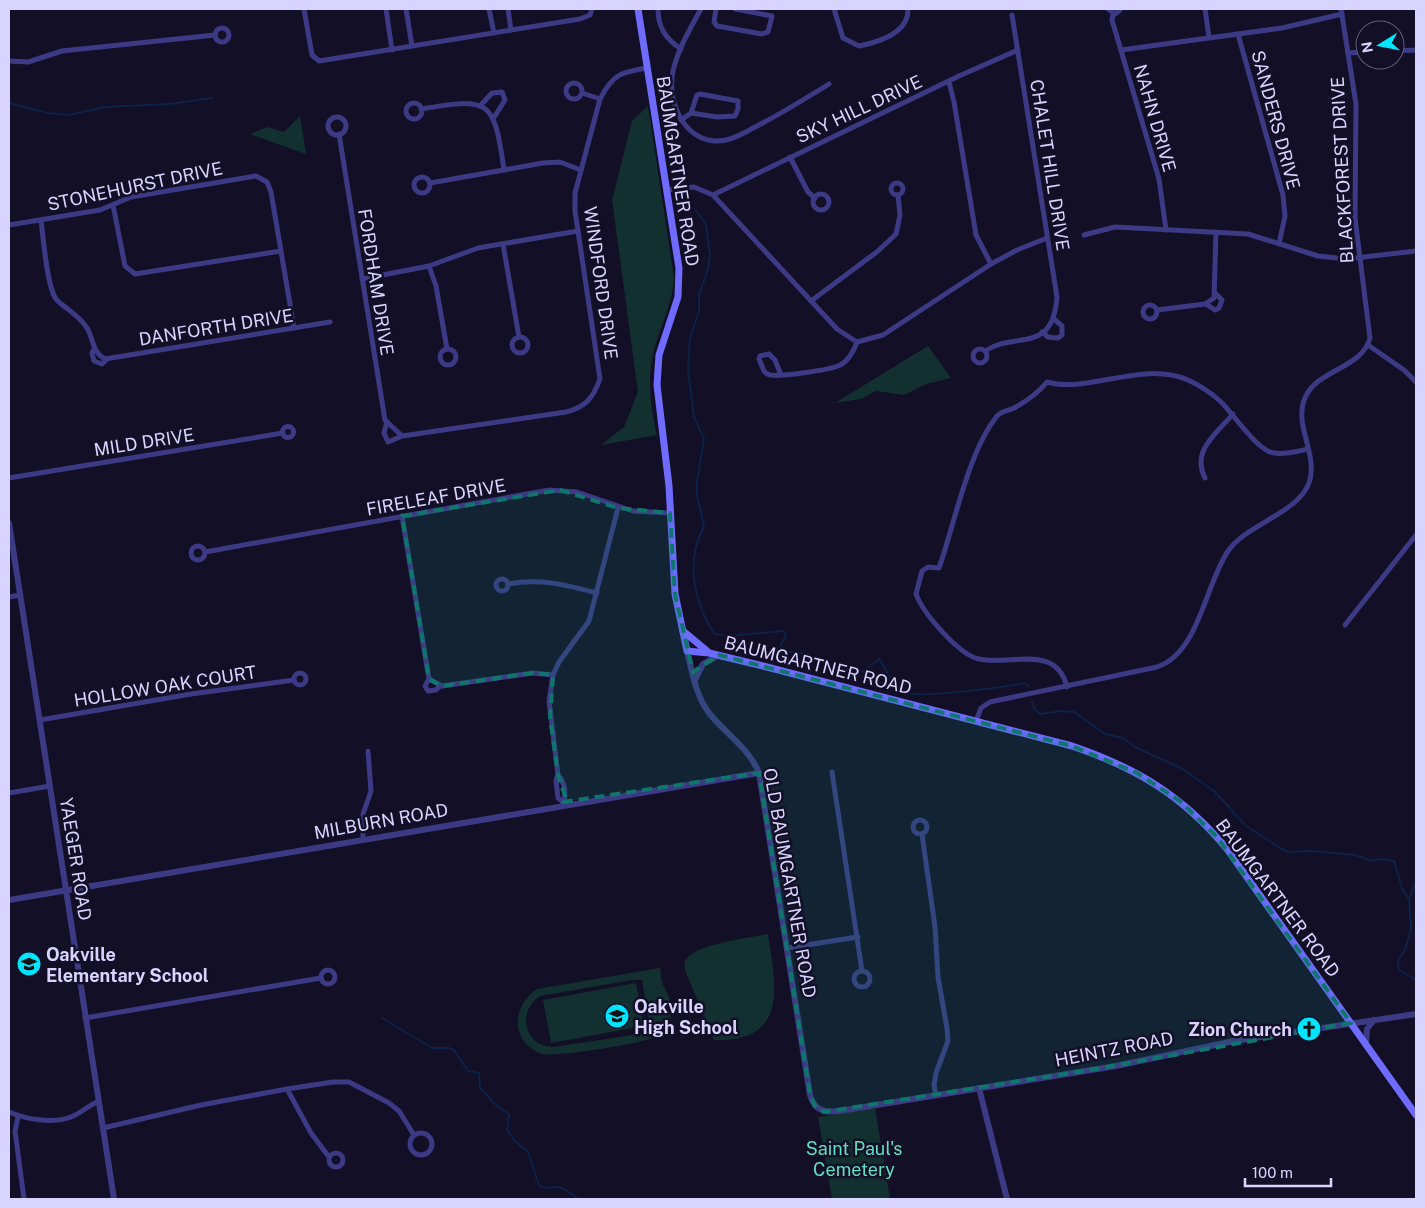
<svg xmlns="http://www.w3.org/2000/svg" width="1425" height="1208" font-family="'Public Sans',sans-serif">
	<rect width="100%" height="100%" fill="#130f26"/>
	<g fill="#12302f" fill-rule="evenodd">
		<path d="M648,106L674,277C673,304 659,328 653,355C647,381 651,410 657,435L601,445L624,427L638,392L612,200L632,121Z"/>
		<path d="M300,116L306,154L250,134L267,127L284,132Z"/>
		<path d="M928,346L951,378L926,384L904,395L876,391L861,399L835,403Z"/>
		<path d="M768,934C776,986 789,1042 714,1040L685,970C684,964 684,960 689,956C705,943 748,938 768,934Z"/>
		<path d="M660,968C661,973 661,979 662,983C668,996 675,1004 670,1019C667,1027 660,1034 652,1038C640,1044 555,1057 543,1054C510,1044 511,1006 537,989ZM632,980H642L650,1030L646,1033L553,1047C525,1046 516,1012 540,996Z"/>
		<path d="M636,983L644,1026L551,1043L543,1000Z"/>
		<path d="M875,1108L890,1199H832L818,1117Z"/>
	</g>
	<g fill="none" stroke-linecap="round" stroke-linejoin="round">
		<g stroke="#0c2248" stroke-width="2">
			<path d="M9,103L48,113L69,115L105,107L169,104L213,98"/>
			<path d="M696,211L706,224L710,255L708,269L699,296V311L690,339L688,369L694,417L704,439L697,481V496L704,526C686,560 693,603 715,634L728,636L784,631L786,635L781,645V651L808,654L842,672L857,674L868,668L879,659C887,668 890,684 899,691C913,700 1005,687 1025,683L1029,687"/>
			<path d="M1032,702L1035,710L1041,714L1061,711L1074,712L1105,734L1123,738L1135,747L1183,769L1215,792L1246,826L1282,849L1288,852L1312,851L1355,855L1372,861L1381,859L1394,861L1402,888L1409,900L1410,914L1411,929L1405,950L1398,960L1399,970L1416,980"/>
			<path d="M1409,900L1416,881"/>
			<path d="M382,1018L432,1048H449L454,1050L468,1071L479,1073L480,1088L496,1105L509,1114L507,1130L515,1141L528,1152L539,1186C546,1190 549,1187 556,1187C564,1187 573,1195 579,1199"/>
		</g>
		<g stroke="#3d3a85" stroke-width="5">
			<path d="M304,9L312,55L319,61L580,19L590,15L592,9"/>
			<path d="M386,9L392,50"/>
			<path d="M406,9L412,46"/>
			<path d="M489,9L494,33"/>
			<path d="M508,9L511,30"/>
			<path d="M658,9C658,28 666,39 681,49"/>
			<path d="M701,9C690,29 678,49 673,71C666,104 687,148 726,140C737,138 747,131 757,126C782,113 805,99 829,84"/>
			<path d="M716,9L714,22L717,26L762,34L768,32L772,16L735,9"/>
			<path d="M834,9L843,38L859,46C879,42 909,33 908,9"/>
			<path d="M1108,9L1115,14L1121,9"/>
			<path d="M1205,9L1209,37"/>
			<path d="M1113,14L1112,20L1159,179L1166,230"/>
			<circle cx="222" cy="35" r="7"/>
			<path d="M1238,34L1283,195L1285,216L1279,244"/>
			<path d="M1121,50L1282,28L1342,14"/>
			<path d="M1395,51L1416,50"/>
			<path d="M1348,53L1365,52"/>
			<path d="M9,61L28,62L62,51L215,35"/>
			<path d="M949,82L954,102L976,235L991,264"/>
			<circle cx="574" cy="91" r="8"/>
			<path d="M582,93L600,99"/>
			<circle cx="414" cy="111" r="8"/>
			<path d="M480,106L492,93L502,92L505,100L493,119"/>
			<path d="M421,109C491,97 494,100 504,170"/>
			<circle cx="337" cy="126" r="9"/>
			<path d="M681,120L691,113L717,117L735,116L738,109V101L700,94L697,95L691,113"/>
			<path d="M339,134L385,420L402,436L566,412C586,407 593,398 600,379L575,211V193L600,99C613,74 621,72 647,68"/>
			<path d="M790,157L808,192L815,198"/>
			<circle cx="422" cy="185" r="8"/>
			<circle cx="897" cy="189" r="6"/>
			<path d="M430,183L543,163L560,162L581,170"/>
			<path d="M667,190L694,187L713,195L837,329L857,342L883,335L991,264L1017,250L1047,238"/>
			<circle cx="821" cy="202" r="8"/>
			<path d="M713,195L959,76L1018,50"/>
			<path d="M113,205L125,266L135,274L281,251"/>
			<path d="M41,220C43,236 47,287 56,299C65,309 79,315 87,328C94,340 92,352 105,359L330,322"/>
			<path d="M9,225L100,210L131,197L256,176L267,182L271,192L294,328"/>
			<path d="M1084,235L1115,227L1248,234L1318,256L1346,259L1416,251"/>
			<path d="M503,244L519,337"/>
			<path d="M429,266L436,286L447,349"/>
			<path d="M362,279L429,266L478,248L578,231"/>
			<path d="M811,301L878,251L896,234L900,215L898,195"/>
			<path d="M1206,304L1215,310L1219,308L1222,300L1215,293"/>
			<circle cx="1150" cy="312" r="7"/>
			<path d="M1157,310L1205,304L1214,298L1216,232"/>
			<path d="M1042,332L1048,337L1058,338L1062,335V326L1054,319"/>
			<circle cx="520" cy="345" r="8"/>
			<path d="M1368,345L1404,370L1416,382"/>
			<circle cx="448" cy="357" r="8"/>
			<circle cx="980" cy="356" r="7"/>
			<path d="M94,349L92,353L94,361L102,364L107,359"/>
			<path d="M985,351C1017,330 1052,356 1057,297L1012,15"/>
			<path d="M781,375L775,360L769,354L760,356L759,359L764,371C767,374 766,374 770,375C780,377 828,370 838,366C847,363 854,351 857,342"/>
			<path d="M387,422L384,433L388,442L402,436"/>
			<circle cx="288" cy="432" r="5.5"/>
			<path d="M9,478L283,433"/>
			<path d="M1205,478C1191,451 1216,434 1233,414"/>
			<path d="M402,516L429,679L442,686L533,673L553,675"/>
			<circle cx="198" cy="553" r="7"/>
			<path d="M205,552L549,490L577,492L633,511L670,513"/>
			<circle cx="502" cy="585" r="6"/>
			<path d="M508,584C540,578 566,585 597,593"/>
			<path d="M9,597L20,595"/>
			<path d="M1345,625L1416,535"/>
			<circle cx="300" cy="679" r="6"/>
			<path d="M429,679L425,686L428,691L436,690L440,686"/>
			<path d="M1067,687C1056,643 1011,666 979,659C959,655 923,613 916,594L922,571L928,567L939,568C955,523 968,452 997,416C1002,411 1008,411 1014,408C1025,402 1039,392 1047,382C1088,394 1142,360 1188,380C1199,385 1210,392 1220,401C1233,413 1257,451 1274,453C1285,455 1298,451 1308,449"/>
			<path d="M40,720L191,694L294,680"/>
			<path d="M976,721L981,708L990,702L1157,667C1199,653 1205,585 1228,551C1247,524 1298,513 1309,483C1319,455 1293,425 1305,398C1317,369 1362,369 1370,338L1355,218L1356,104L1341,9"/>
			<path d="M832,772L862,971"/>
			<path d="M558,775L556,780L558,798L563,802"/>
			<path d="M9,793L50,786"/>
			<path d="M563,804C566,796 566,783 558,775L549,701L553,675L559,662L589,621L618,508"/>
			<circle cx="920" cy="827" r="7"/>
			<path d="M922,834L935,927L938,977L947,1028L948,1041L936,1073L934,1085L936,1095"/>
			<path d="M363,839V814L371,791L368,751"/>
			<path d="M787,948L858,937"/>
			<circle cx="328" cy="977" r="7"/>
			<circle cx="862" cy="979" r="8"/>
			<path d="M85,1018L321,978"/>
			<path d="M287,1089L311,1133L329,1157"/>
			<path d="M9,1112C25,1119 53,1124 71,1117C81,1113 89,1105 99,1101"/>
			<path d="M18,1117L15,1131L24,1199"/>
			<path d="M103,1128L201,1105L287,1089L333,1082H349L389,1103L399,1111L414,1135"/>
			<circle cx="421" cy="1144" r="11"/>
			<circle cx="336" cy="1160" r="7"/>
		</g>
		<g stroke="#3d3a85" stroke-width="6">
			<path d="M9,523L114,1199"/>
			<path d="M687,651C692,672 696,696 709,713C726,734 749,748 759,773L810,1095C815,1114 829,1113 846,1110L1116,1066L1234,1041L1416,1014"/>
			<path d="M695,680L703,664L719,655"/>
			<path d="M9,900L759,773"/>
			<path d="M1366,1044L1367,1029L1374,1020"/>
			<path d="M979,1088L1007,1199"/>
		</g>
		<g stroke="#6f6bff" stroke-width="7">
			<path d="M638,9L679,268L678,297L659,355L657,385L669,486L675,594L687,651L709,653L763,666L1072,746C1137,768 1183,796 1227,849L1416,1115"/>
			<path d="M683,631L707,651"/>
		</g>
	</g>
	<path fill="#0f766e" fill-opacity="0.2" stroke="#0f766e" stroke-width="4" stroke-dasharray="10 6" stroke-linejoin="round" d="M560,490L618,508L670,513L675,594L693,672L719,655L1072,746L1137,773L1180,801L1217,837L1351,1023L1096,1069L824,1112L815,1106L810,1095L759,773L563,802L566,799L558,775L550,717L553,675L533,673L442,686L429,679L402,516Z"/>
	<defs>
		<symbol id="school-disc" viewBox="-11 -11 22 22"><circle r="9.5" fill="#00e5ff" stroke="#130f26"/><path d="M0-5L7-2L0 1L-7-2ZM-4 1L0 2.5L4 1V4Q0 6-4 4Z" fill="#111"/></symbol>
		<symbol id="church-disc" viewBox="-11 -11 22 22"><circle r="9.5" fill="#00e5ff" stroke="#130f26"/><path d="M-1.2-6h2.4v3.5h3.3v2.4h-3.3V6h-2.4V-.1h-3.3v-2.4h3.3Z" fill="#111"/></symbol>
	</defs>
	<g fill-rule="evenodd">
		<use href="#school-disc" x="15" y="950" width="28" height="28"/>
		<use href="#school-disc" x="603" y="1002" width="28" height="28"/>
		<use href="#church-disc" x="1295" y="1015" width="28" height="28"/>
	</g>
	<g text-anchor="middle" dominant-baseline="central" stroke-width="5" stroke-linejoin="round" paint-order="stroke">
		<g font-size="18" fill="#d9d4ff" stroke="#130f26">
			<text transform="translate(859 109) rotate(-25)">SKY HILL DRIVE</text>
			<text transform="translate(1155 118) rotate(74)">NAHN DRIVE</text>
			<text transform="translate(1276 120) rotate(75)">SANDERS DRIVE</text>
			<text transform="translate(1050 165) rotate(81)">CHALET HILL DRIVE</text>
			<text transform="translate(1342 170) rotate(-93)">BLACKFOREST DRIVE</text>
			<text transform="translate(678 171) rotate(81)">BAUMGARTNER ROAD</text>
			<text transform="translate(135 186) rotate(-12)">STONEHURST DRIVE</text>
			<text transform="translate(376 282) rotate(81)">FORDHAM DRIVE</text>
			<text transform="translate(601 283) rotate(82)">WINDFORD DRIVE</text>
			<text transform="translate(216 327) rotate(-9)">DANFORTH DRIVE</text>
			<text transform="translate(144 442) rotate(-9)">MILD DRIVE</text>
			<text transform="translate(436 497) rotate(-10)">FIRELEAF DRIVE</text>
			<text transform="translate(818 665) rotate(14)">BAUMGARTNER ROAD</text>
			<text transform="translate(165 686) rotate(-9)">HOLLOW OAK COURT</text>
			<text transform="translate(381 821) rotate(-10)">MILBURN ROAD</text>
			<text transform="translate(76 859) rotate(81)">YAEGER ROAD</text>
			<text transform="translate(790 883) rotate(80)">OLD BAUMGARTNER ROAD</text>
			<text transform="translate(1278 898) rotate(53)">BAUMGARTNER ROAD</text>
			<text transform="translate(1114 1049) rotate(-11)">HEINTZ ROAD</text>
		</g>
		<g font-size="18" font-weight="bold" fill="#d9d4ff" stroke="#130f26" text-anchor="start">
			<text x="46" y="954">Oakville<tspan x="46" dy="21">Elementary School</tspan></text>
			<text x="634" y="1006">Oakville<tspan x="634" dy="21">High School</tspan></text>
			<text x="1292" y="1029" text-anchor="end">Zion Church</text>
		</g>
		<g font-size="18" fill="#5fe0c0" stroke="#130f26">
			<text x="854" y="1148">Saint Paul's<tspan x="854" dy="21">Cemetery</tspan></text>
		</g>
	</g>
	<rect width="1425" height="1208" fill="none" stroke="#d9d4ff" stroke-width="20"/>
	<g transform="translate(1380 45) rotate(260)"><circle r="24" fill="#130f26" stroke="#625e7d"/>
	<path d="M0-4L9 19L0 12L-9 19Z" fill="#00e5ff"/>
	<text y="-8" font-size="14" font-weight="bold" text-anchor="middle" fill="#d9d4ff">N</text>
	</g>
	<path d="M1245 1178v8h86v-8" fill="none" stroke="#d9d4ff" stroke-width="2.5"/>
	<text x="1252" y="1178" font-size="15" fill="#d9d4ff" stroke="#130f26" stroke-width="4" paint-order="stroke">100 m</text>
</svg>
